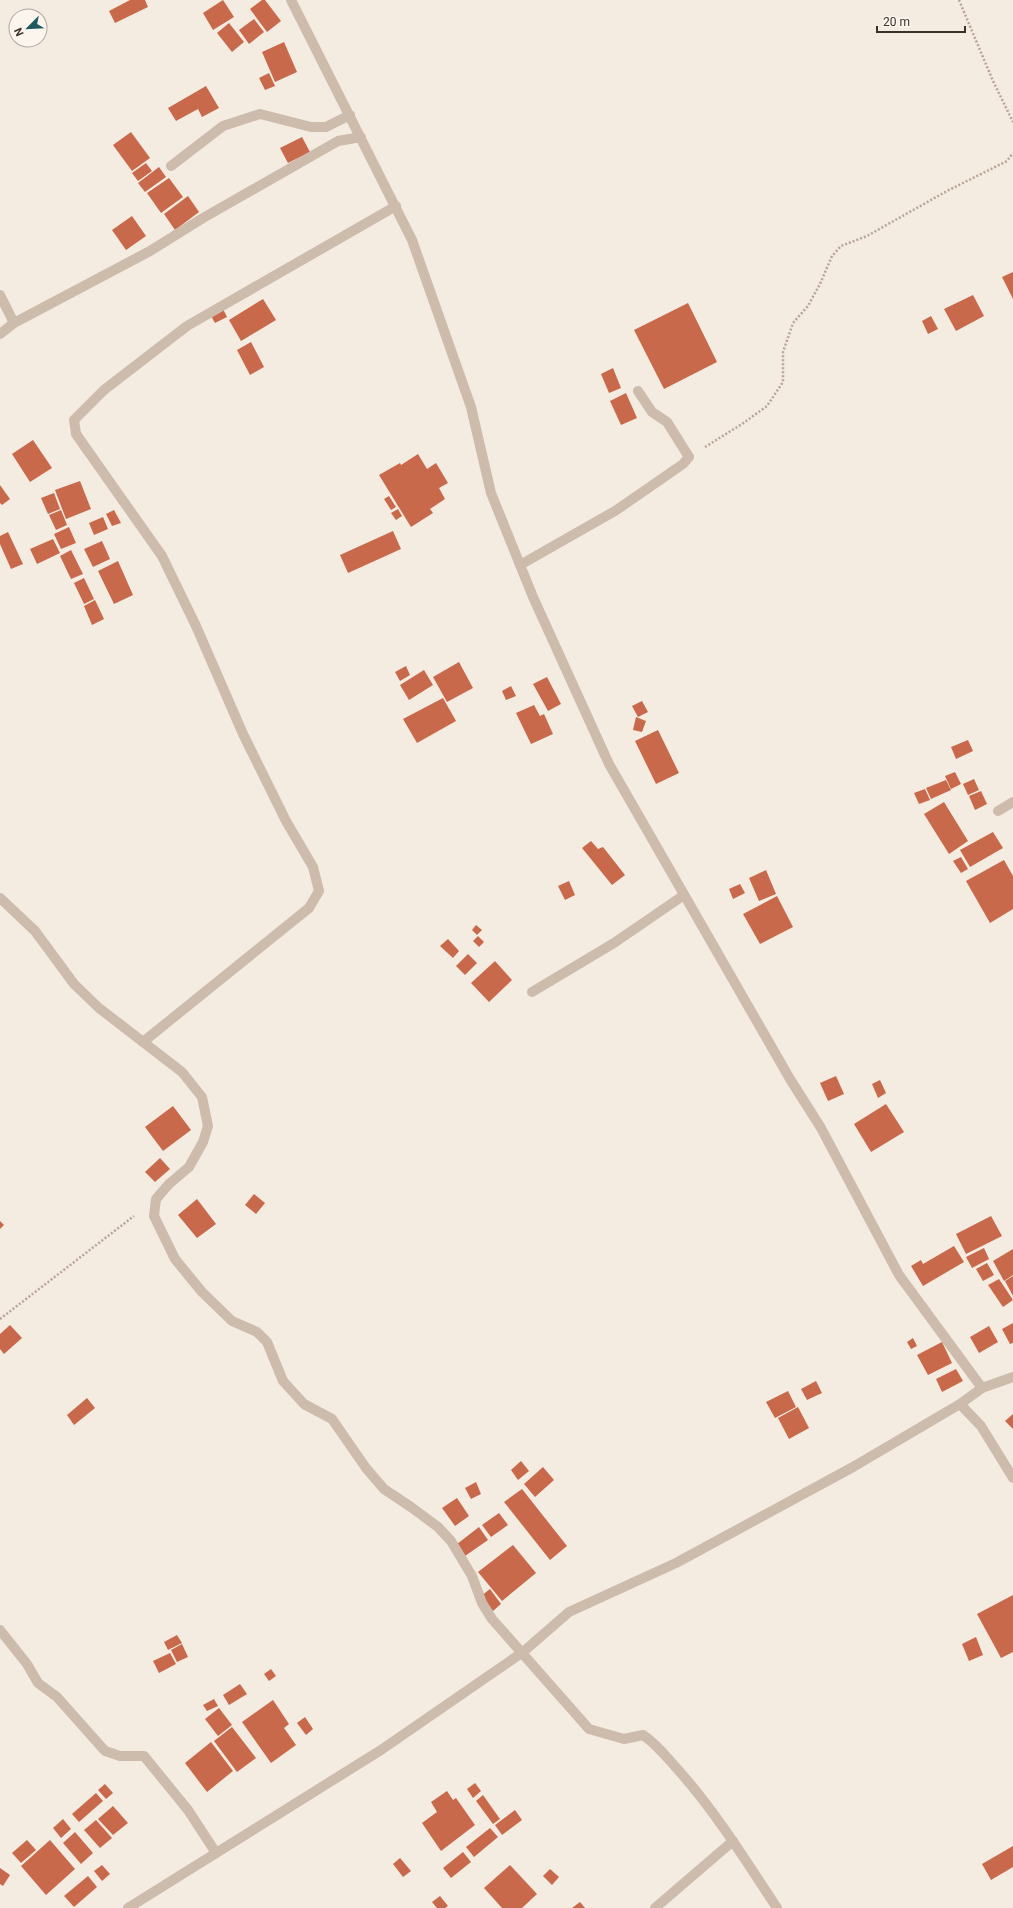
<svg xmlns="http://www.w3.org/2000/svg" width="1013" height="1908" font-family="Roboto,sans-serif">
	<rect width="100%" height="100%" fill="#f4ebe1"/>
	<g fill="#c8694b">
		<path d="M130,0H145L148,7L115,23L109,11Z"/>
		<path d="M223,0L234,17L213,30L203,13Z"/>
		<path d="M262,0H265L281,21L267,32L250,9Z"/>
		<path d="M254,19L264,32L249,44L239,30Z"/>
		<path d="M229,23L244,42L232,52L217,33Z"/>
		<path d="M284,42L297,72L275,82L262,52Z"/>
		<path d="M269,73L275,86L265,90L259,78Z"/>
		<path d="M206,86L219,108L202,117L198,109L176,121L168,108Z"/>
		<path d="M131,132L150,158L132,171L113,145Z"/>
		<path d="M302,137L310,152L288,163L280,148Z"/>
		<path d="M146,163L152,171L138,181L132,173Z"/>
		<path d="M159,167L166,177L145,192L138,183Z"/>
		<path d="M169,178L183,197L161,213L147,193Z"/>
		<path d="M188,196L199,212L175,230L164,214Z"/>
		<path d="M132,216L146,236L126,250L112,230Z"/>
		<path d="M1013,272V299L1002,277Z"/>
		<path d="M973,295L984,316L956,331L944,309Z"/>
		<path d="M263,299L276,320L241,341L229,320Z"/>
		<path d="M688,303L717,362L664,389L634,330Z"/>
		<path d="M222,307L227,317L215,323L210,314Z"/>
		<path d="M931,316L938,329L928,334L922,321Z"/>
		<path d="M251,342L264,367L250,375L237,350Z"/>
		<path d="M613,368L621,388L609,393L601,374Z"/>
		<path d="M626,393L637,418L621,425L610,401Z"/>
		<path d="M33,440L52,468L30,482L12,454Z"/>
		<path d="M418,454L427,469L436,463L448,483L439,488L445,499L430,509L433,513L411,527L379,475L400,463L401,465Z"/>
		<path d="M80,481L91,509L66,519L55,490Z"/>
		<path d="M0,485L10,499L2,505L0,503Z"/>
		<path d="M54,493L60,509L48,514L41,498Z"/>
		<path d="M389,496L396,507L391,510L384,499Z"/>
		<path d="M398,509L402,516L396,520L391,513Z"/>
		<path d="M61,510L67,525L56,530L49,515Z"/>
		<path d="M114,510L121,523L112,526L106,514Z"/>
		<path d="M103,517L108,529L94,535L89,523Z"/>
		<path d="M69,527L76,543L61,549L54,534Z"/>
		<path d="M393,531L401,549L348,573L340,555Z"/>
		<path d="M8,532L23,564L11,569L0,544V536Z"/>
		<path d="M53,539L60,553L37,564L30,549Z"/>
		<path d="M102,541L110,559L93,567L84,549Z"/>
		<path d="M71,550L83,574L71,579L60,556Z"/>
		<path d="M118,561L133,595L114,604L98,571Z"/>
		<path d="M84,578L94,599L84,604L74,583Z"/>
		<path d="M95,600L104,619L92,625L84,606Z"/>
		<path d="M459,662L473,688L447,702L433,677Z"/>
		<path d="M406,666L410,675L400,681L395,672Z"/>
		<path d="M424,670L433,685L409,700L400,685Z"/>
		<path d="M547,677L561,704L548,711L533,684Z"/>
		<path d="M511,686L516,696L506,700L502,691Z"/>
		<path d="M443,698L456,721L417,743L403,719Z"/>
		<path d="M642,701L648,712L638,717L632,706Z"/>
		<path d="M534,705L540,716L544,714L553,734L531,744L516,713Z"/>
		<path d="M636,717L646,721L642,732L633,730Z"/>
		<path d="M658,730L679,773L656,784L635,741Z"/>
		<path d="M968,740L973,751L956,759L951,747Z"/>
		<path d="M955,772L961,784L951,789L945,776Z"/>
		<path d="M974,779L979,790L968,795L963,784Z"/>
		<path d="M946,780L951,790L931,799L926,788Z"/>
		<path d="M925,789L930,800L919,804L914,793Z"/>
		<path d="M981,791L987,804L975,810L969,796Z"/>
		<path d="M944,802L968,841L949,854L924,814Z"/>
		<path d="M993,832L1003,848L970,867L960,850Z"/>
		<path d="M591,841L598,849L603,847L625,875L612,885L582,848Z"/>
		<path d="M961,857L968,869L961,873L953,861Z"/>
		<path d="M1004,860L1013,876V909L990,923L966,881Z"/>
		<path d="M766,870L776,894L759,901L749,878Z"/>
		<path d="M569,881L575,895L565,900L558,886Z"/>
		<path d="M740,884L745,893L733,899L729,889Z"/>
		<path d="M777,896L793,927L760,944L743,914Z"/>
		<path d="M476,925L482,930L477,935L472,930Z"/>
		<path d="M478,936L484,942L479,947L473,941Z"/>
		<path d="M448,939L459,951L453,958L440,946Z"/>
		<path d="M468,954L477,963L465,975L456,966Z"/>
		<path d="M495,961L512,980L489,1002L471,983Z"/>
		<path d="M836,1076L844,1094L828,1101L820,1083Z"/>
		<path d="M880,1080L886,1093L878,1098L872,1084Z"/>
		<path d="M886,1104L904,1132L871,1152L854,1124Z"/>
		<path d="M173,1106L191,1130L163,1151L145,1127Z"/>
		<path d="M160,1158L170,1169L155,1182L145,1172Z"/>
		<path d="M254,1194L265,1203L256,1214L245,1205Z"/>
		<path d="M197,1199L216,1224L197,1238L178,1215Z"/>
		<path d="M991,1216L1002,1236L966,1254L956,1234Z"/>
		<path d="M0,1221L4,1225L0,1229Z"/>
		<path d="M954,1246L964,1262L923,1286L911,1266L921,1260L923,1264Z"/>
		<path d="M984,1248L989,1259L972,1268L966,1257Z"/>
		<path d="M1013,1249V1275L1004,1281L993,1261Z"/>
		<path d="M987,1263L994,1275L983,1281L976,1269Z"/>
		<path d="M1013,1276V1296L1005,1281Z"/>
		<path d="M999,1279L1013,1300L1003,1307L988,1285Z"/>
		<path d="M1013,1323V1343L1010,1344L1002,1329Z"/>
		<path d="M10,1325L22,1338L4,1354L0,1349V1334Z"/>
		<path d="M989,1326L998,1342L979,1353L970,1337Z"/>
		<path d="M913,1338L917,1346L911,1349L907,1342Z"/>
		<path d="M942,1342L952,1363L928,1375L917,1355Z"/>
		<path d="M956,1369L963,1381L942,1392L936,1379Z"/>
		<path d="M816,1381L822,1393L807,1400L801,1389Z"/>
		<path d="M788,1391L796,1407L775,1418L766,1402Z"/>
		<path d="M87,1398L95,1408L74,1425L67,1415Z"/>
		<path d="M798,1407L809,1428L789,1439L778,1418Z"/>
		<path d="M1013,1414V1429L1005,1421Z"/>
		<path d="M521,1461L529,1471L518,1480L511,1470Z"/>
		<path d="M543,1467L554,1480L535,1497L524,1484Z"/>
		<path d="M476,1482L481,1494L471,1499L465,1488Z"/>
		<path d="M522,1489L567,1546L550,1560L504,1502Z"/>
		<path d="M457,1498L469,1516L455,1526L442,1508Z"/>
		<path d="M499,1513L508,1525L491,1537L482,1525Z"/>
		<path d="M479,1527L488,1540L465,1556L457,1544Z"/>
		<path d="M513,1545L536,1573L502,1601L478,1572Z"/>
		<path d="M490,1589L501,1604L493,1611L481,1596Z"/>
		<path d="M1013,1595V1652L1001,1658L977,1614Z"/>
		<path d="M177,1635L182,1643L168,1650L164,1642Z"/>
		<path d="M976,1637L983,1655L969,1661L962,1644Z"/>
		<path d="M182,1644L188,1657L177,1662L171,1650Z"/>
		<path d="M170,1653L176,1664L159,1673L153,1661Z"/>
		<path d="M271,1669L276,1676L269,1681L264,1674Z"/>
		<path d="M240,1684L247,1694L229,1705L223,1695Z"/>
		<path d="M214,1699L218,1706L207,1711L203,1705Z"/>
		<path d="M273,1700L289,1724L284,1728L296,1745L271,1763L242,1722Z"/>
		<path d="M219,1708L232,1725L218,1736L205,1719Z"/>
		<path d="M305,1717L313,1729L306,1735L297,1723Z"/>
		<path d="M232,1727L256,1758L237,1772L214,1741Z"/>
		<path d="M211,1742L233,1771L207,1792L185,1763Z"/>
		<path d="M475,1783L481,1791L473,1798L467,1789Z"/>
		<path d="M105,1784L113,1793L106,1799L98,1790Z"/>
		<path d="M447,1791L453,1800L456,1798L475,1825L441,1851L422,1823L437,1812L431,1802Z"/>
		<path d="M96,1793L103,1801L79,1822L72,1814Z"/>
		<path d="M483,1795L500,1819L493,1824L476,1801Z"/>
		<path d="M113,1806L128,1823L113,1835L98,1819Z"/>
		<path d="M515,1810L522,1820L502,1835L495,1825Z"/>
		<path d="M63,1819L71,1829L61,1838L53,1828Z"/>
		<path d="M96,1820L112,1838L100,1848L84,1830Z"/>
		<path d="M490,1828L498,1837L474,1857L466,1847Z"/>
		<path d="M75,1832L93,1853L81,1864L63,1843Z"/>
		<path d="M27,1840L36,1850L21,1863L12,1853Z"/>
		<path d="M50,1840L75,1869L46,1895L21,1866Z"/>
		<path d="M1013,1846V1867L991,1880L982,1864Z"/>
		<path d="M463,1852L471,1862L451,1878L443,1868Z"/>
		<path d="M400,1858L411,1871L403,1877L393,1864Z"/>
		<path d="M102,1865L110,1874L102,1881L94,1871Z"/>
		<path d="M510,1865L537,1894L522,1908H502L484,1888Z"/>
		<path d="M0,1868L10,1875L3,1886L0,1884Z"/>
		<path d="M550,1869L559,1877L552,1885L543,1876Z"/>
		<path d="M88,1876L97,1887L74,1907L64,1896Z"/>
		<path d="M440,1896L448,1906L445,1908H437L432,1902Z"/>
		<path d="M580,1902L585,1908H572Z"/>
	</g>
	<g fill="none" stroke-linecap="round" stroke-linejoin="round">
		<g stroke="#b9a596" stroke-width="2.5" stroke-dasharray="2 2" stroke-linecap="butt">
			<path d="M959,0L993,81L1013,122"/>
			<path d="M705,447L742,424L767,406L783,382V352L793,323L808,306L820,284L832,256L841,246L867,236L947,191L1007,161L1013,153"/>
			<path d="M0,1319L134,1216"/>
		</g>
		<g stroke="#cdbbac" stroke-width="10">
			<path d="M0,295L14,323"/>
			<path d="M520,565L615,511L683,464L689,457L667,422L652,412L638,391"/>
			<path d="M532,992L614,943L684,895"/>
			<path d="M0,1630L27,1664L38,1683L57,1697L105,1751L120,1756H144L188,1810L216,1853"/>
		</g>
		<g stroke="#cdbbac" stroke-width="10">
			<path d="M291,0L412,240L471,407L491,493L533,597L609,764L790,1079L821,1128L899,1275L982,1388"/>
			<path d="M171,166L223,126L260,114L311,127H326L350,115"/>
			<path d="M0,334L14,323L150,251L203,218L338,141L361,137"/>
			<path d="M998,811L1013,802"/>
			<path d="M0,898L35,931L74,984L99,1008L182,1072L202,1097L208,1126L203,1142L189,1167L169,1184L156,1199L154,1216L175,1259L202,1292L232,1321L257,1332L267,1342L283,1381L304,1404L332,1419L366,1468L384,1489L411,1507L438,1527L451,1541L472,1576L482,1603L492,1619L589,1729L624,1739L643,1735C658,1745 668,1759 680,1772C717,1814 746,1861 777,1908"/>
			<path d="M143,1042L309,908L319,891L313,867L286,821L243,734L196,626L162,556L76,434L74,420L104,390L187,326L396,206"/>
			<path d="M960,1404L981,1426L1013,1478"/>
			<path d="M128,1908L381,1750L523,1652L569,1612L676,1563L853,1467L960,1404L982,1388L1013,1377"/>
			<path d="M655,1908L733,1841"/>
		</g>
	</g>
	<g transform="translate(28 28) rotate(246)"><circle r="19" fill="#fbf5ee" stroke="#aea6a0"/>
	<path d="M0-3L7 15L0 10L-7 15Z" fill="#1f5a5e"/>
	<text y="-6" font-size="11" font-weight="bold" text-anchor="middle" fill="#3b302b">N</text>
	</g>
	<path d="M877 26v6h88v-6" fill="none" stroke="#3b302b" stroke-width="2"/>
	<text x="883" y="26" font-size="12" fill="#3b302b" stroke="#fbf5ee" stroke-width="3" paint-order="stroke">20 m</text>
</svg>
